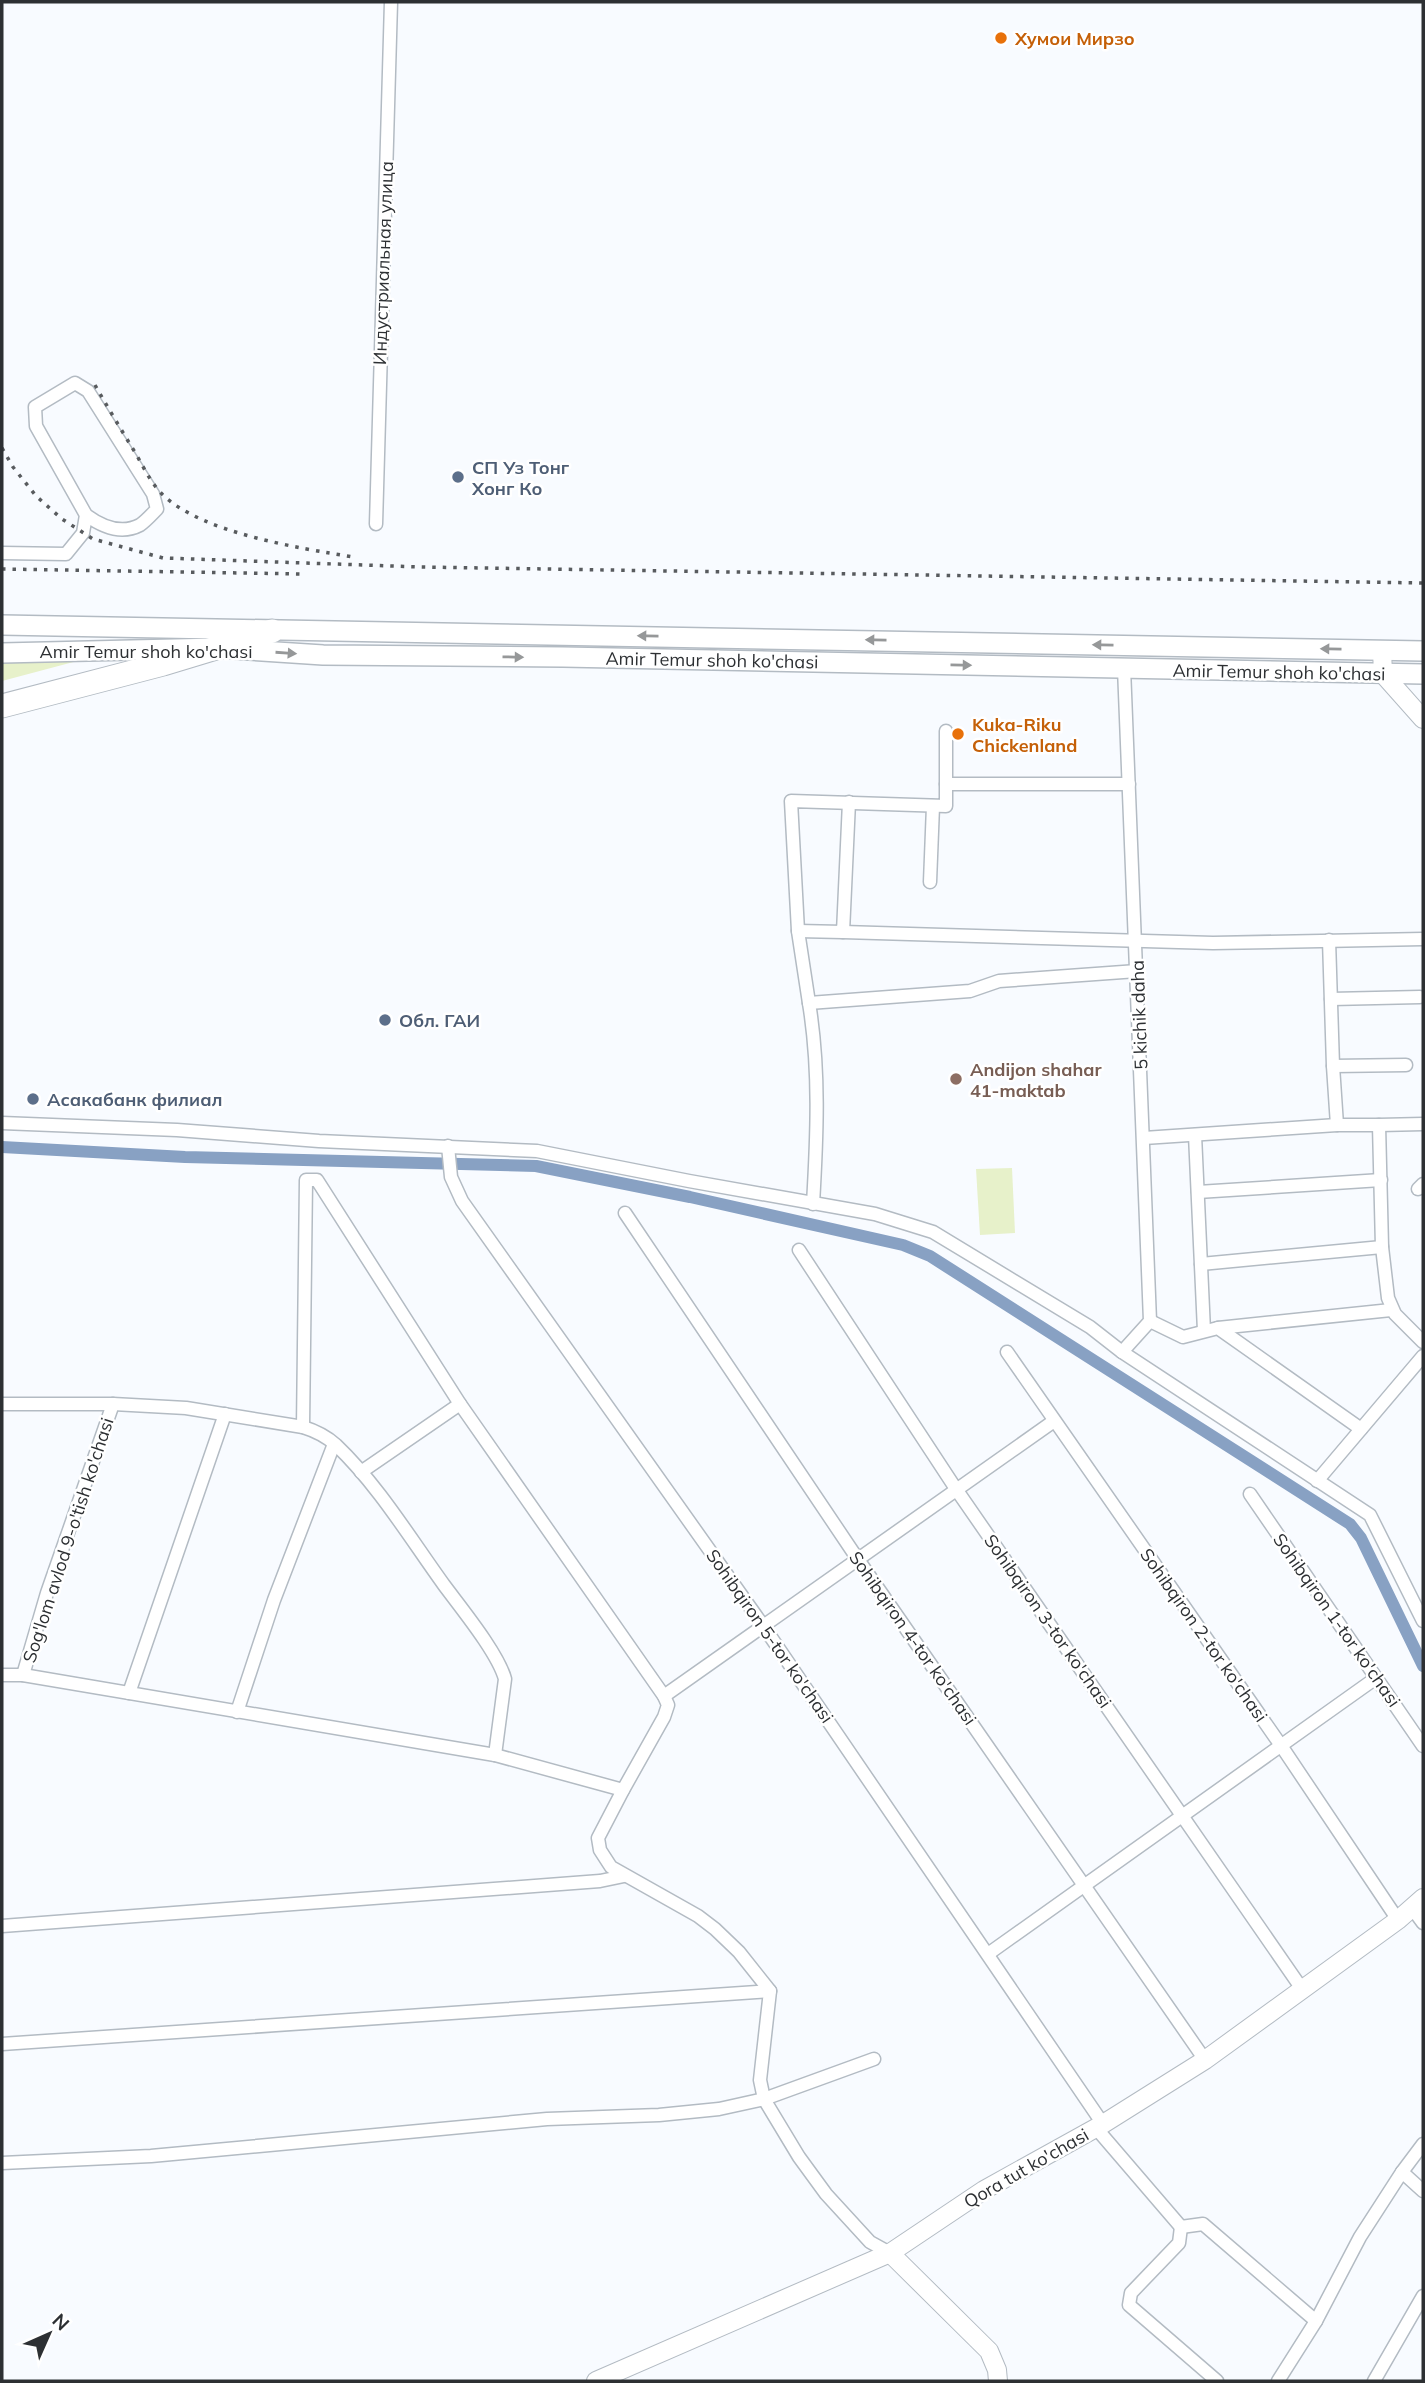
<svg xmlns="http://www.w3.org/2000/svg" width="1425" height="2383" font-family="Mulish,sans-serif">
	<rect width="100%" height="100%" fill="#f8fbff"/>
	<g fill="#e7f1ca">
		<path d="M2,659L81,660L2,681Z"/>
		<path d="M1012,1168L1015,1233L980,1235L976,1169Z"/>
	</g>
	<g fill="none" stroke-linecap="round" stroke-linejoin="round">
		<path stroke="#88a1c3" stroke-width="12" d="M2,1147L185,1157L536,1166L690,1197L903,1245L930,1256L1350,1524L1361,1538L1423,1666"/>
		<defs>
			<g id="street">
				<path d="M376,524L391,2"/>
				<path d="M2,553L66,554L83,533L86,515L36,426L35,407L75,383L88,391L153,494L157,509C152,514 146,521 140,525C121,535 101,526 86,515"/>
				<path d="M946,731V806L791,801L798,931L809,1003L970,991L999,981L1137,971"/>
				<path d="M946,784H1129"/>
				<path d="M930,882L933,806"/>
				<path d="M798,931L843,932L849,802"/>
				<path d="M843,932L1213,943L1423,939"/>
				<path d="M1329,940L1333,1066L1337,1125H1379L1382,1247L1388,1298L1395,1314L1423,1342"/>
				<path d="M1331,999L1420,997"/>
				<path d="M809,1003C820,1070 817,1136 813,1204"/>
				<path d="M1333,1066L1406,1065"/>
				<path d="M2,1123L177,1130L319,1141L537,1151L689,1181L875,1214L933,1232L1090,1327L1122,1352L1370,1515L1423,1621"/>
				<path d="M1379,1125L1423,1124"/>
				<path d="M1195,1135L1204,1331"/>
				<path d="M1144,1138L1337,1125"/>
				<path d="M448,1146L451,1177L462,1201L764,1627L1103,2124"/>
				<path d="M1418,1189L1423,1184"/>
				<path d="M1198,1192L1381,1180"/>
				<path d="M625,1213L857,1558L1205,2060"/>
				<path d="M799,1250L956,1489L1302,1989"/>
				<path d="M1201,1264L1382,1247"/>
				<path d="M1150,1321L1183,1337L1218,1328L1361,1429"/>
				<path d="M1218,1328L1391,1310"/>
				<path d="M1007,1352L1282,1747L1398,1920"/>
				<path d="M1122,1352L1150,1321L1124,668"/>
				<path d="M2,1404H113L186,1408L303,1427C316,1431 326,1436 336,1445C378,1485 410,1538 444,1585C461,1608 498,1653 505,1679L495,1755"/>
				<path d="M303,1427L306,1180H317L460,1404L664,1696L668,1705L664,1717L623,1790L598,1838L600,1850L611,1867L698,1916L715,1929L739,1952L770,1991L760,2080L764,2099L799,2157L826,2194L870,2242L890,2253"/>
				<path d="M361,1472L460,1404"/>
				<path d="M1317,1481L1423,1356"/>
				<path d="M1250,1494L1423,1746"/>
				<path d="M2,1675H23L495,1755L623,1790"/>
				<path d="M23,1675L47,1593L113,1404"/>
				<path d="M129,1693L225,1414"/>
				<path d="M664,1696L1054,1421"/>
				<path d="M237,1712L274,1600L334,1444"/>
				<path d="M1412,1908L1423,1923"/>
				<path d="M2,1926L600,1881L624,1876"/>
				<path d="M988,1954L1376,1678"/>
				<path d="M2,2044L770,1991"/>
				<path d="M1096,2128L1181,2227L1203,2224L1316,2321"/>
				<path d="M2,2163L151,2156L547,2119L659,2115L719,2109L764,2099L874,2059"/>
				<path d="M1402,2172L1423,2191"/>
				<path d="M1181,2227L1179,2243L1131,2293L1129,2305L1217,2381"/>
				<path d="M1278,2381L1316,2321L1360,2237L1402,2172L1423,2144"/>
				<path d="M1374,2381L1423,2296"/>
			</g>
			<g id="secondary">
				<path d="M1382,650L1383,674L1423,719"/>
				<path d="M890,2253L989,2351L997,2370L998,2381"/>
				<path d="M596,2381L890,2253L984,2190L1103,2124L1205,2060L1398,1920L1423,1898"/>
			</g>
			<g id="primary">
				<path d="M2,625L1423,651"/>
				<path d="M2,653L218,648L323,655L563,657L1423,674"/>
			</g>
			<path id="highway" d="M2,706L163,664L272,631"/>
		</defs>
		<use href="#street" stroke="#b3bbc3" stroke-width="15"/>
		<use href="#secondary" stroke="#b3bbc3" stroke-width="20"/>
		<use href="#primary" stroke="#b3bbc3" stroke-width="22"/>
		<use href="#highway" stroke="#b3bbc3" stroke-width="25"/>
		<use href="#street" stroke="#fff" stroke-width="12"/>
		<use href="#secondary" stroke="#fff" stroke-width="18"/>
		<use href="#primary" stroke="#fff" stroke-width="19"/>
		<use href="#highway" stroke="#fff" stroke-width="23"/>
		<g stroke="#585b5e" stroke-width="3.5" stroke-dasharray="3.5 7" stroke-linecap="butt">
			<path d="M95,385C108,408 122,431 136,454C144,468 151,483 162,494C201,533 299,548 353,557"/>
			<path d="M2,448L13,467L36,496L62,519L93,539L163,558L420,567L1423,583"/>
			<path d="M2,569L303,574"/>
		</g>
	</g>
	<defs><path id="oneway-solid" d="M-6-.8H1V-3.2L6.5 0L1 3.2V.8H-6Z" transform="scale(1.75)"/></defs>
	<g fill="#969899">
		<use href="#oneway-solid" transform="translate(648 636) rotate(-179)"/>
		<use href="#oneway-solid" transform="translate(876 640) rotate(-179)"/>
		<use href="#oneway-solid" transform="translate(1103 645) rotate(-179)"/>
		<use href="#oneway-solid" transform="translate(1331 649) rotate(-179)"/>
		<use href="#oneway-solid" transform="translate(286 653) rotate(4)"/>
		<use href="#oneway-solid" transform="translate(513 657) rotate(1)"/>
		<use href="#oneway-solid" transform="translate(961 665) rotate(1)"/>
	</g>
	<g fill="#e8710a" stroke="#fff" stroke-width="2.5">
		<circle cx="1001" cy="38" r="7"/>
		<circle cx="958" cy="734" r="7"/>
	</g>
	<g fill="#5c6f8a" stroke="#fff" stroke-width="2.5">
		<circle cx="458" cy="477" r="7"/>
		<circle cx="385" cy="1020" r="7"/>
		<circle cx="33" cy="1099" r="7"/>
	</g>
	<circle fill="#8d6e63" stroke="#fff" stroke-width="2.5" cx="956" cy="1079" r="7"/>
	<g text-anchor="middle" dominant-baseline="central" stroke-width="5" stroke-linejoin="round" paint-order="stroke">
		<g font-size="18" font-weight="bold" fill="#c56008" stroke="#fff" text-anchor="start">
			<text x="1015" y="38">Хумои Мирзо</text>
			<text x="972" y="724">Kuka-Riku<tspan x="972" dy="21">Chickenland</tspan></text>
		</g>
		<g font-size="18" fill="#2d3033" stroke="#fff">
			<text transform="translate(383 263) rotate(-88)">Индустриальная улица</text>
			<text x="146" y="651">Amir Temur shoh ko'chasi</text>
			<text transform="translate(712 660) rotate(1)">Amir Temur shoh ko'chasi</text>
			<text transform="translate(1279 672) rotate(1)">Amir Temur shoh ko'chasi</text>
			<text transform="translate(1139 1015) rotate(-92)">5 kichik daha</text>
			<text transform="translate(68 1540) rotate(-72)">Sog'lom avlod 9-o'tish ko'chasi</text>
			<text transform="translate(1337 1620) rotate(55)">Sohibqiron 1-tor ko'chasi</text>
			<text transform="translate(1048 1621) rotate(55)">Sohibqiron 3-tor ko'chasi</text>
			<text transform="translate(1204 1635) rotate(55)">Sohibqiron 2-tor ko'chasi</text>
			<text transform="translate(770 1636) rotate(55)">Sohibqiron 5-tor ko'chasi</text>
			<text transform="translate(913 1638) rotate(55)">Sohibqiron 4-tor ko'chasi</text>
			<text transform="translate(1026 2168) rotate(-30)">Qora tut ko'chasi</text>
		</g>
		<g font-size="18" font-weight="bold" fill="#4e5e75" stroke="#fff" text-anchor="start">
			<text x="472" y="467">СП Уз Тонг<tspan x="472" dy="21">Хонг Ко</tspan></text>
			<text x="399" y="1020">Обл. ГАИ</text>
			<text x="47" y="1099">Асакабанк филиал</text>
		</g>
		<g font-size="18" font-weight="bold" fill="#785e54" stroke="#fff" text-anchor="start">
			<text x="970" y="1069">Andijon shahar<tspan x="970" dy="21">41-maktab</tspan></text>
		</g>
	</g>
	<rect width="1425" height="2383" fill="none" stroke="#2d3033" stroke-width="7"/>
	<g transform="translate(49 2334) rotate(45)" stroke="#ffffff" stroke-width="5" paint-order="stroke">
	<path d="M0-5L12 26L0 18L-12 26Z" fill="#2d3033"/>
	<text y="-10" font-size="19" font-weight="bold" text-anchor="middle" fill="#2d3033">N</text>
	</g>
</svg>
